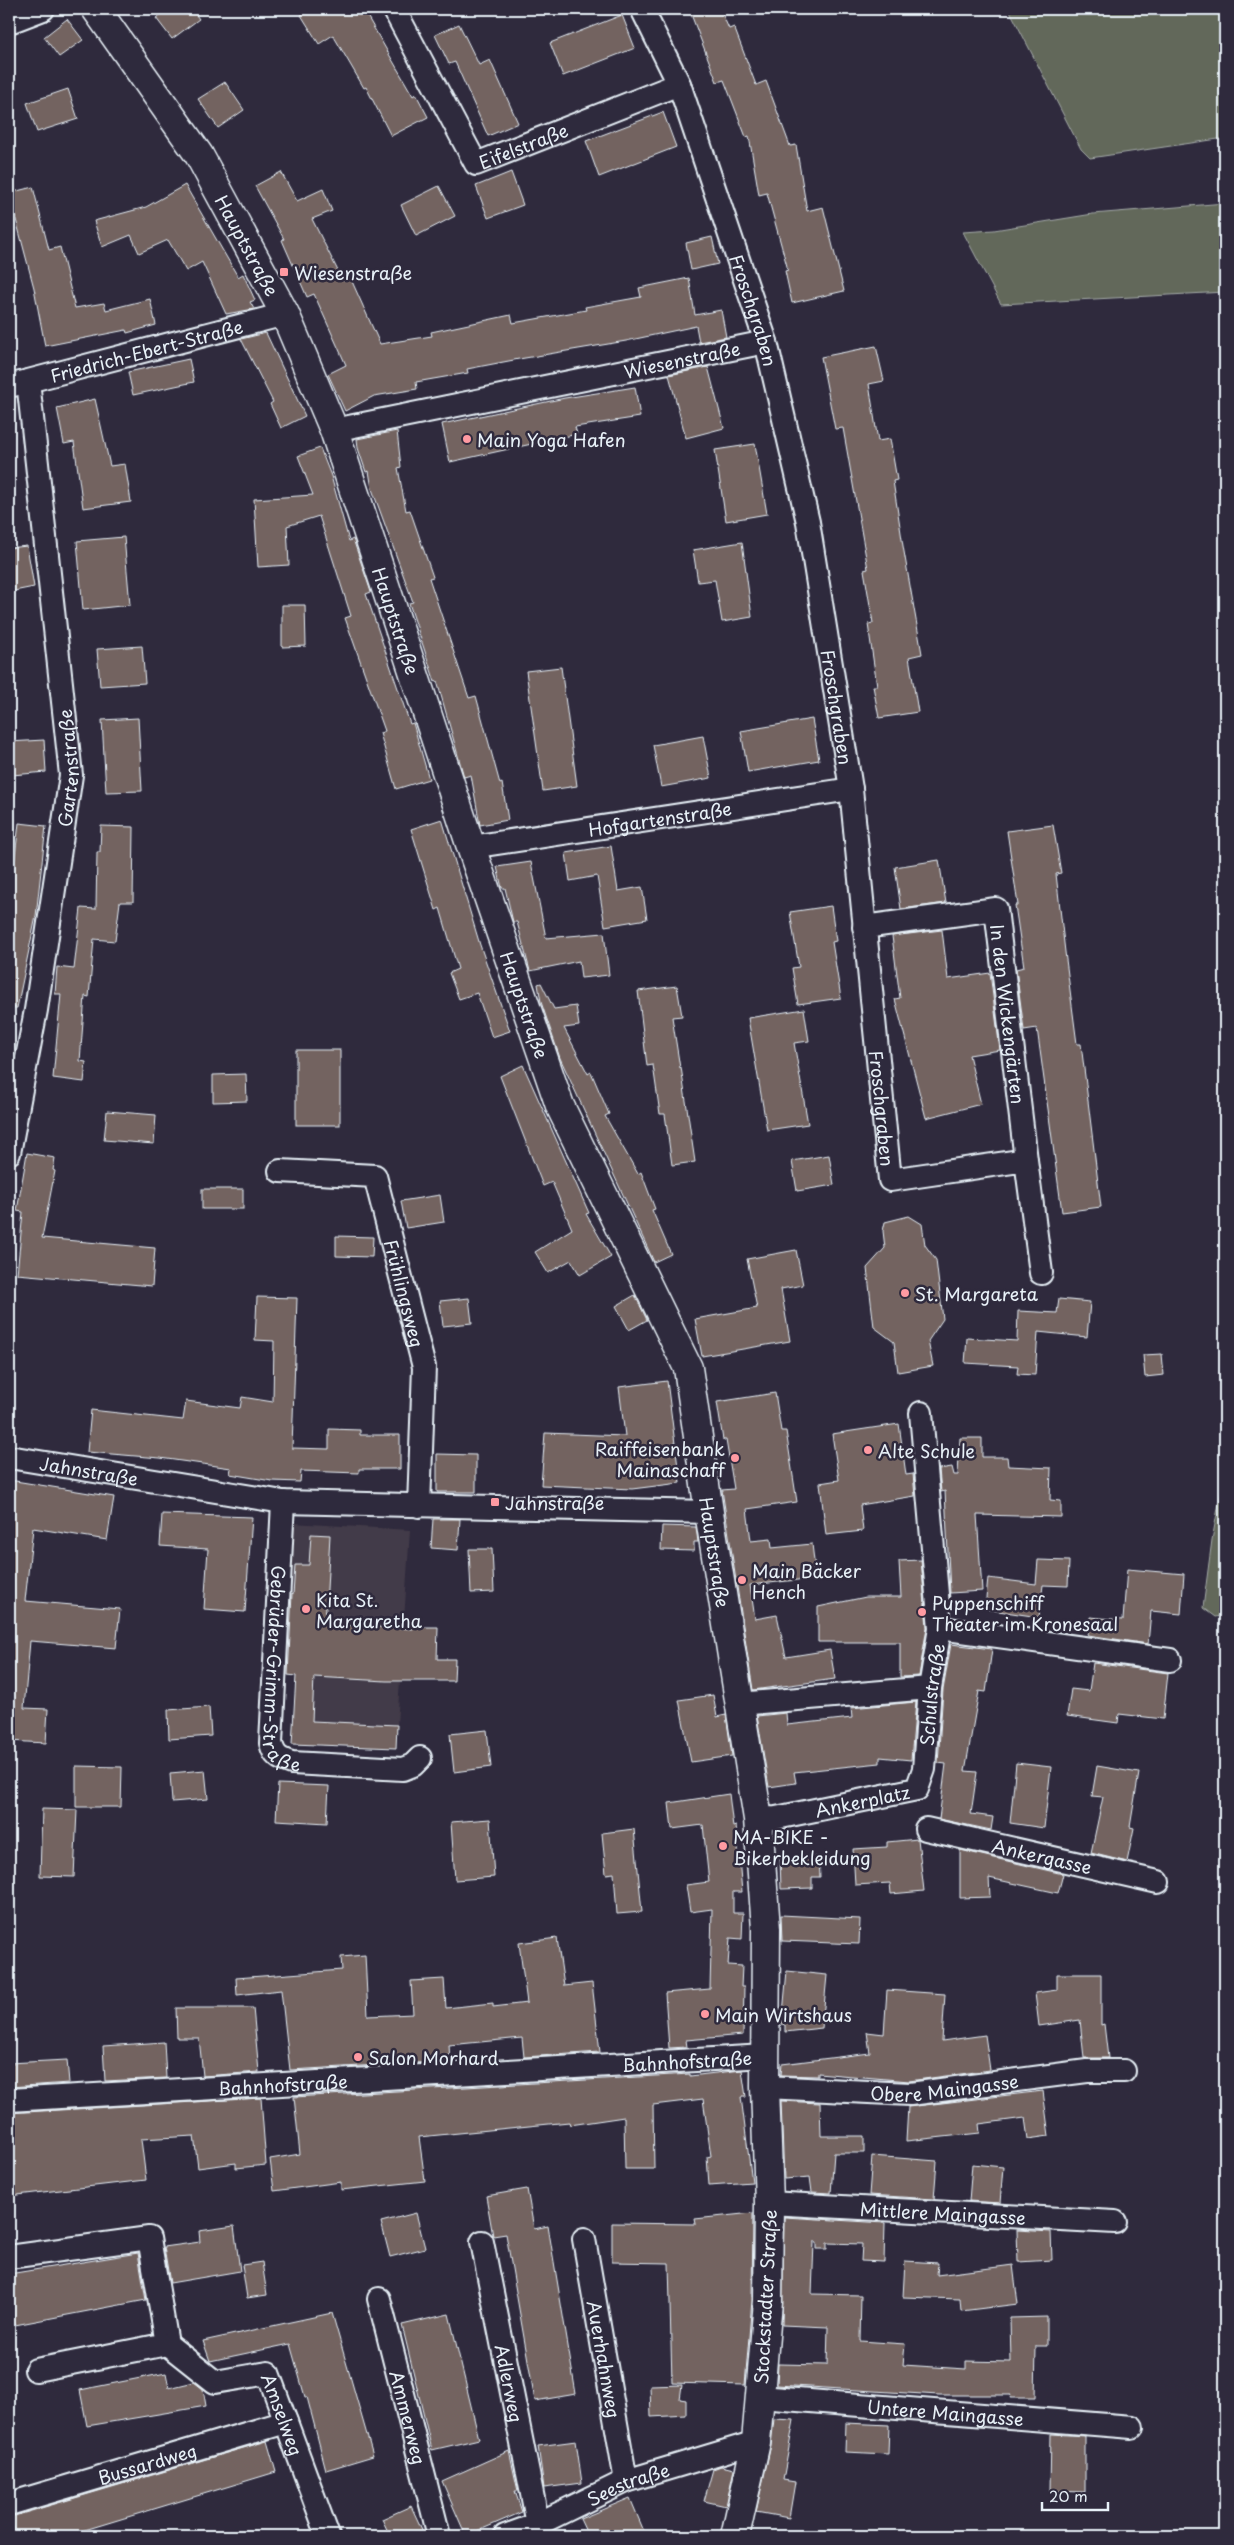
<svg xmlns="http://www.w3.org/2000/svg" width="1234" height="2545" font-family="'Playpen Sans',sans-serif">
	<rect width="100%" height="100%" fill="#2f2a3d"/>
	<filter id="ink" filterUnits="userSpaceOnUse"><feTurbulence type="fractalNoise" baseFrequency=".02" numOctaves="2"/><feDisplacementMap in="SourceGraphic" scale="10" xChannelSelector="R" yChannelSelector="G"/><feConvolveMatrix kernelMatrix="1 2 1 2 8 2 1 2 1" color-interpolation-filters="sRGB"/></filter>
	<g filter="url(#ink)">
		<path fill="#433b48" d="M292,1523L410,1530L397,1725L312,1721L314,1677L282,1675Z"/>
		<g fill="#62675a" stroke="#a5aca9">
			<path d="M1009,9H1225V138L1090,158L1081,149Z"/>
			<path d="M1225,203V292L1001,304L963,232L994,230L1093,214Z"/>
			<path d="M1225,1471V1615L1215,1617L1203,1608L1212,1540Z"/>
			<rect x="1220" y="2314" width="5" height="40"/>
		</g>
		<g fill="#736360" stroke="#e8f1f8">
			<path d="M168,9H192L199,19L172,39L156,18Z"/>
			<path d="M311,9H363L413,96L416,94L428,117L391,136L366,87L364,88L333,35L319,44L301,15Z"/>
			<path d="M689,9H720L729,29L734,27L756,85L766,81L790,146L796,145L807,211L823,207L844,291L792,303L785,271L788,270L767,193L759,195L749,136L746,137L724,80L717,82Z"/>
			<path d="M622,15L635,48L563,76L550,43Z"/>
			<path d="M67,19L83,40L59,57L44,37Z"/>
			<path d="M459,24L479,65L490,60L518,123L488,136L455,62L449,64L435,35Z"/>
			<path d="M225,82L244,110L218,128L198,99Z"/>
			<path d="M68,89L78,119L37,132L27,103Z"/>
			<path d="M663,112L676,147L599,177L586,141Z"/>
			<path d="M281,172L297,201L323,189L332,211L312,219L343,281L350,277L380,344L432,336L431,332L511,315L513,323L586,310L585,307L641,297L639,288L689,278L695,315L721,310L726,337L699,342L696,326L626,341L519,359L467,369L468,373L416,382L417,389L374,396L345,411L328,374L346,365L314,294L307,297L282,240L284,239L255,186Z"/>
			<path d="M511,172L523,205L488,218L476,186Z"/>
			<path d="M185,185L238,277L243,274L255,300L250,302L254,309L226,314L202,262L186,271L168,240L139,253L131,235L102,247L94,221L146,207Z"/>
			<path d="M439,186L455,216L416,236L401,205Z"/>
			<path d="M33,187L49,250L60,247L75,308L104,303L106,310L150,299L156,325L127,333L126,330L45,346L34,288L9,193Z"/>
			<path d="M712,237L718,264L691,270L686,243Z"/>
			<path d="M266,333L305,416L281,428L270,404L273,402L241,339Z"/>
			<path d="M876,346L884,381L869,384L878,441L890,439L897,480L893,481L903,546L922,654L909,657L918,712L879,718L873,686H877L868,624L873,623L864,570L868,569L843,428L835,429L821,357Z"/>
			<path d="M189,359L194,382L133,395L128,372Z"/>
			<path d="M708,367L724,428L686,438L669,375Z"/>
			<path d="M635,387L640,417L575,427L577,434L450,462L442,424L565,398Z"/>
			<path d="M95,399L110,466L125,464L131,502L83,508L74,442L64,444L57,408Z"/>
			<path d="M397,431L401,467L398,468L406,511L410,510L433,577L429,578L469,698L476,696L500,784L502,783L508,820L480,825L471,775L464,777L437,681L435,682L409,603L413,602L372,489L369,471L366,472L358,448L357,439Z"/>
			<path d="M755,444L767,514L726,521L715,450Z"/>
			<path d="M320,448L331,476L349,541L353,539L371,592L366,594L410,724L413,723L429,779L396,789L380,733L385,731L345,618L351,616L319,516L287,526L289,565L258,567L254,499L313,495L298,456Z"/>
			<path d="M124,537L130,605L83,610L77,541Z"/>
			<path d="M742,542L752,617L722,622L715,580L698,582L693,550Z"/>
			<path d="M27,546L34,587L9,592V548Z"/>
			<path d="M282,605H305L306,646L282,647Z"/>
			<path d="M142,646L145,683L100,686L97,649Z"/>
			<path d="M561,667L577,786L543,791L526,671Z"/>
			<path d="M138,718L142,791L106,792L102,720Z"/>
			<path d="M812,719L819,760L748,772L741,731Z"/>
			<path d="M703,736L711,778L661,787L653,745Z"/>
			<path d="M44,740L46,772L12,775L9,742Z"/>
			<path d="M442,819L480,945L510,1031L492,1037L477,993L459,999L449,973L458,969L440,908L436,910L411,829Z"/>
			<path d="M19,823L46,826L36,916L17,1008H9V888L12,865H14Z"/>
			<path d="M1053,825L1061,873L1056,874L1065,952L1077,1044H1081L1101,1207L1062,1212L1037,1028L1024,1030L1016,969L1024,967L1015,905H1018L1007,831Z"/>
			<path d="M101,826L134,827L133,902H120L115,941L94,939L89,997L85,996L80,1061L86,1062L84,1082L53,1078L61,994H55L57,967L74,969L81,908L96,909L97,852H100Z"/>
			<path d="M611,846L618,891L642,887L647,919L605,926L597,876L570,881L566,853Z"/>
			<path d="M939,860L946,903L901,909L895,867Z"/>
			<path d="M531,862L546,938L604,933L609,975L581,978L579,961L530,971L517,922H513L505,888H502L497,867Z"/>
			<path d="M831,906L836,941L832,942L841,998L798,1004L792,968L799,967L790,912Z"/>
			<path d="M942,930L948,979L990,973L1000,1050L969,1055L981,1104L926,1118L895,999L900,998L892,936Z"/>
			<path d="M541,983L554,1009L576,1006L579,1026L564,1028L588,1074L591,1072L609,1114L605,1116L638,1174L641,1172L655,1209L652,1210L671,1254L654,1262L560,1058L541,1002L538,984Z"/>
			<path d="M677,986L682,1016L672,1017L680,1068L681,1067L695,1162L672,1165L665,1114H660L653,1065L647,1066L638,991Z"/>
			<path d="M804,1009L809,1041L794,1043L808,1124L767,1130L748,1018Z"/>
			<rect x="296" y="1050" width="44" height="75"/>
			<path d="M523,1065L589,1213L586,1214L611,1257L580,1275L571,1260L548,1273L535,1252L572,1229L552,1182L543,1186L500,1076Z"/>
			<path d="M246,1074L247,1101L213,1102V1075Z"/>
			<path d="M107,1111L156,1115L154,1144L104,1140Z"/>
			<path d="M27,1153L55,1158L53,1170L55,1171L42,1238L155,1248L152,1286L17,1274L23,1212L17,1211Z"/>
			<path d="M829,1155L834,1185L797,1191L792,1161Z"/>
			<rect x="202" y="1189" width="41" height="20"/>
			<path d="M440,1195L444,1222L406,1228L401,1201Z"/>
			<path d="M909,1216L922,1224L925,1245L936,1260L943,1319L928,1341L933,1366L898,1372L894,1342L874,1327L867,1268L885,1248L883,1231L885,1222Z"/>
			<path d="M336,1236L373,1237L372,1257L336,1256Z"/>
			<path d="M796,1250L803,1285L781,1289L790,1341L702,1356L695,1319L757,1308L747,1259Z"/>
			<path d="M635,1295L647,1320L629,1330L616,1306Z"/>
			<path d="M257,1297L297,1298L292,1448L329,1449V1429L360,1430V1435H400V1469H359V1473L301,1471L300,1482L272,1481L230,1474L231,1468L160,1458L87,1452L91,1410L183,1420L186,1401L240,1408L242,1397L273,1402L274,1341L255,1340Z"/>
			<path d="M469,1298L472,1323L443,1326L440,1301Z"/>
			<path d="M1059,1299L1090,1302L1087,1337L1038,1332L1035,1375L1017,1374L1018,1366L965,1363L967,1338L1017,1341L1018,1311L1057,1313Z"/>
			<path d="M1162,1354L1164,1375L1145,1377L1143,1355Z"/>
			<path d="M667,1381L680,1483L632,1489L541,1485L545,1433L625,1436L619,1387Z"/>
			<path d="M775,1393L781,1431H786L797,1502L747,1509L751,1541L771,1539L772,1548L812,1544L816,1578L750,1585L755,1619L777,1615L786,1657L830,1650L835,1679L753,1690L722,1490L734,1489L726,1440H723L717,1402Z"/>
			<path d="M899,1424L906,1475L913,1474L915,1496L860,1505L863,1531L826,1535L820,1483L839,1480L832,1434Z"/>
			<path d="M960,1438H982V1457H1007L1008,1466L1051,1468L1050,1500L1061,1501V1517L977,1515L982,1591L950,1593L945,1491L941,1492L939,1469L952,1467L954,1475H958Z"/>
			<path d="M437,1454L476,1455V1492H437Z"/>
			<path d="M9,1480L114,1497L107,1540L33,1528L25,1601L120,1609L116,1648L30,1641L24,1708L48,1709L46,1743L9,1741Z"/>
			<path d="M162,1514L252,1517L245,1612L204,1609L208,1549L160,1546Z"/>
			<path d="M433,1519H460L458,1550L431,1548Z"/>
			<path d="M662,1526L696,1527L698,1542H694V1551L661,1550Z"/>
			<path d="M311,1534L330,1535L325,1624L413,1629V1627H438L437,1659H455L454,1681H386L314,1677L312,1721L397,1725L396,1748L292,1744L296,1676L288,1675L292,1594L293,1595L295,1565H309Z"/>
			<path d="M469,1549H492L494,1592L471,1593Z"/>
			<path d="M921,1560L927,1627L919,1676L900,1677V1642H818V1607L866,1597H901L899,1561Z"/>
			<path d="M1038,1560L1069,1561L1068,1586L1043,1585L1039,1617L985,1609L988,1578L1036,1584Z"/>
			<path d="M1127,1569L1184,1574L1181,1614L1151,1611L1148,1644L1088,1635L1090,1617L1123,1620Z"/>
			<path d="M951,1644L992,1649L986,1692L979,1691L965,1771L977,1772L971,1814L993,1817L991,1830L939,1819L946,1764L938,1763L943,1690Z"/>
			<path d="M1093,1663L1168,1673L1163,1719L1119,1714L1118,1723L1067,1716L1071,1689L1089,1691Z"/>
			<path d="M713,1695L717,1717L726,1715L732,1756L691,1762L679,1700Z"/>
			<path d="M916,1702L911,1760L880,1757V1763L794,1772L796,1783L769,1787L757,1716L786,1713L787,1725L852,1718L851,1708Z"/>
			<path d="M209,1707L211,1736L169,1739L168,1710Z"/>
			<path d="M487,1730L491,1767L454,1772L450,1734Z"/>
			<path d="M1016,1763L1051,1767L1044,1828L1010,1823Z"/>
			<path d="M76,1766L122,1767L121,1807H76Z"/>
			<path d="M1097,1766L1139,1773L1130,1827L1134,1828L1127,1862L1091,1853L1103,1797L1092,1796Z"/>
			<path d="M205,1770L208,1799L172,1802L170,1773Z"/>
			<path d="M278,1784L329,1786L327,1823L276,1820Z"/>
			<path d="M729,1794L733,1827L736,1826L742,1892H733V1913H743L742,1939L730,1938L728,1965L742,1966L741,1987H744L743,2035L686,2040L687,2047L669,2048L665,1993L710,1989L712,1909L690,1912L686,1885L709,1882L703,1825L672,1829L669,1803Z"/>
			<path d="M42,1809L77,1810L74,1877L40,1876Z"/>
			<path d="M490,1819L494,1877L455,1880L451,1822Z"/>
			<path d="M634,1829L642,1912L617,1914L614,1873L606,1874L602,1833Z"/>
			<path d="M918,1839L924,1891L891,1894L890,1883L855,1885L853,1849L887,1847V1842Z"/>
			<path d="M960,1850L1063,1874L1058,1893L989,1878L990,1897L960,1898Z"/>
			<path d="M819,1857L820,1877H812V1888L781,1889L780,1858Z"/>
			<path d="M781,1915L860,1919L859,1944L782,1941Z"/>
			<path d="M557,1938L564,1986L592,1983L600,2052L524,2057L522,2038L449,2045L450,2061L290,2070L281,1990L237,1995L236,1978L342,1970L341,1957L365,1955L368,2016L413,2014L411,1981L444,1979L446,2008L493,2003V2007L527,2003L519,1943Z"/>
			<path d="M787,1971L827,1975L822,2028L785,2032V2025L782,2024Z"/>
			<path d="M1057,1974H1101V2025L1104,2024L1108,2058H1084L1080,2020L1039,2026L1035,1993L1057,1990Z"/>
			<path d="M887,1990L945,1994L942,2041L985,2035L990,2070L909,2081L818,2073V2076L781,2075L782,2064L870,2053L867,2032L884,2034Z"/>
			<path d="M176,2008H253L259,2072L203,2076L199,2038H177Z"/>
			<path d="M164,2042L166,2078L105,2081L103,2046Z"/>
			<path d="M67,2060L69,2083L9,2087V2063Z"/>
			<path d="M742,2070L746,2097H741L752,2182L709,2185L707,2157L711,2156L703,2099L653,2105L654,2169H625L624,2117L570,2125L569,2122L419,2137L425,2181L341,2190V2182L274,2191L270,2159L300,2154L294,2097L690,2074V2076Z"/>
			<path d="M1043,2091L1049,2136L1028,2139L1025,2118L979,2124L980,2133L906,2141L908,2107Z"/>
			<path d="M261,2098L266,2165L236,2168V2163L198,2168L194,2136L141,2139L146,2180L9,2196V2113Z"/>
			<path d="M781,2101L820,2103L821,2136H864V2153H834L831,2193L812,2192L810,2177L784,2179Z"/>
			<path d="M872,2156L937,2161L934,2199L869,2195Z"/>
			<path d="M972,2164L1003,2167L1000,2203L969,2201Z"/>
			<path d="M527,2189L534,2229L548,2226L576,2394L535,2401L506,2234L493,2236L486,2196Z"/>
			<path d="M416,2213L425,2248L390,2257L381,2222Z"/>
			<path d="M753,2213L752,2300L745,2385L672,2383L669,2263L612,2262V2223L696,2224L695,2219Z"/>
			<path d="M784,2217L885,2223L884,2262L861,2261L862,2244L827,2243V2249H817V2242H814L812,2294L861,2295L860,2341L905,2344L903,2365L966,2369V2361L1011,2362L1010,2318L1047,2317V2346H1036L1035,2398H1010L1011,2395H939L777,2385L778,2364L827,2365L828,2327L782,2325Z"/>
			<path d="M234,2226L240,2271L170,2283L164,2247L200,2242L199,2231Z"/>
			<path d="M1017,2230L1051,2232L1052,2260L1018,2262Z"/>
			<path d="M138,2253L146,2300L15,2325L9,2291V2274Z"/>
			<path d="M905,2261L938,2263L937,2275L1013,2265L1018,2304L961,2311L960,2299L903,2297Z"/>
			<path d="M262,2262L267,2295L247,2298L242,2265Z"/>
			<path d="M332,2313L373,2456L326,2470L307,2397H305L290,2344L210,2361L203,2341Z"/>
			<path d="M449,2314L479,2439L432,2450L402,2325Z"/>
			<path d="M166,2373L169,2388L194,2382L203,2389L206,2406L87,2426L80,2390Z"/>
			<path d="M682,2385L680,2399L686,2400V2415L651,2417L650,2386Z"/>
			<path d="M774,2419L794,2420L783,2480L795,2482L789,2518L756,2512L771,2445Z"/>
			<path d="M846,2423L889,2425L888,2454L845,2452Z"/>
			<path d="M1051,2434L1085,2436V2492L1050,2491Z"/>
			<path d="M267,2441L276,2472L65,2536H16L11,2517Z"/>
			<path d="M576,2441L582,2483L544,2488L538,2446Z"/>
			<path d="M509,2451L518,2491H515L522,2512L466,2536L442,2481Z"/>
			<path d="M721,2466L734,2469L726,2506L704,2501L713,2469Z"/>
			<path d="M630,2498L646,2536H588L580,2519Z"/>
			<path d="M411,2506L425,2536H390L382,2519Z"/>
		</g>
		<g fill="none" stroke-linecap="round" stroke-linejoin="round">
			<defs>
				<g id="minor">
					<path id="s1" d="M394,9L476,164L679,84"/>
					<path id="s2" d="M642,9L679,84L766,342L808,522L851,789L890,1180L1026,1160L1041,1273"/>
					<path d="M9,22L43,9"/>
					<path id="s3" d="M9,386L285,314"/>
					<path id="s4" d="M334,430L766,342"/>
					<path id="s5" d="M471,847L851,789"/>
					<path id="s6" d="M864,927L996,909L1026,1160"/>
					<path id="s7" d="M9,1153L36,1010L71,775L28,381"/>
					<path id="s8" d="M280,1171L375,1176L424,1367L419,1506"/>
					<path id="s9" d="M9,1457L283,1502L709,1512"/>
					<path id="s10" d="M283,1502L271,1743C274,1756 279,1759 292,1763L403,1769L413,1765L420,1758"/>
					<path d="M940,1628L1170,1660"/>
					<path d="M739,1704L930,1688"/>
					<path id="s11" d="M758,1819L776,1818L917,1789L924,1769L930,1688L940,1628L921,1413"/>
					<path id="s12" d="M926,1829L1158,1882"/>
					<path id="s13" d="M765,2087L910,2094L1087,2071H1124"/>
					<path id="s14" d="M9,2100L765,2056"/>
					<path id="s15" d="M769,2203L1115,2222"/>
					<path id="s16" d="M584,2239L626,2481"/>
					<path id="s17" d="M482,2242L538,2524"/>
					<path d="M9,2257L149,2238L167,2344"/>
					<path id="s18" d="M379,2299L439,2536"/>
					<path id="s19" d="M167,2344L215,2382L268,2373L328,2536"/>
					<path d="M36,2370L167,2344"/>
					<path id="s20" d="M760,2397L1132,2427"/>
					<path id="s21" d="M9,2504L286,2422"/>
					<path id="s22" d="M505,2536L538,2524L626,2481L756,2442"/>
				</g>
				<g id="tertiary">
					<path id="s23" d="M96,9L199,155L285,314L334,430L471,847L560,1106L688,1368L709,1512L758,1819L766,1929L765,2087L769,2203L768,2301L756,2442L735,2536"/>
				</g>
			</defs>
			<use href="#minor" stroke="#e8f1f8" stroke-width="26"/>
			<use href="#tertiary" stroke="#e8f1f8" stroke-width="31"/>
			<use href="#minor" stroke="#2f2a3d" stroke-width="22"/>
			<use href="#tertiary" stroke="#2f2a3d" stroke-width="28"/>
		</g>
	</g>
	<g fill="#ff9aa2" stroke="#2f2a3d" stroke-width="2">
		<rect x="279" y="267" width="10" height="10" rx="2.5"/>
		<circle cx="467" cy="439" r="5"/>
		<circle cx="905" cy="1293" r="5"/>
		<circle cx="868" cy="1450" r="5"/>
		<circle cx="735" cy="1458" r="5"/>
		<rect x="490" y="1497" width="10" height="10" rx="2.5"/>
		<circle cx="742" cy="1580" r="5"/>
		<circle cx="306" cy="1609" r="5"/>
		<circle cx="922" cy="1612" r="5"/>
		<circle cx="723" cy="1846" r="5"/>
		<circle cx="705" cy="2014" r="5"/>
		<circle cx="358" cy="2057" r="5"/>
	</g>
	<g text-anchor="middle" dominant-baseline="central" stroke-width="5" stroke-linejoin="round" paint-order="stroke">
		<g font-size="18" fill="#e8f1f8" stroke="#2f2a3d">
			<text stroke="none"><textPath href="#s1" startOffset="226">Eifelstraße</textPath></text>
			<text stroke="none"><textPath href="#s23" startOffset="281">Hauptstraße</textPath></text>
			<text stroke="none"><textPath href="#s2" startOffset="322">Froschgraben</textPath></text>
			<text stroke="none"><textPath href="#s3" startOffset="142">Friedrich-Ebert-Straße</textPath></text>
			<text stroke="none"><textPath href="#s4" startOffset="355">Wiesenstraße</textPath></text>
			<text stroke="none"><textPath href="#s23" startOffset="686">Hauptstraße</textPath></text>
			<text stroke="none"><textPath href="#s2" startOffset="728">Froschgraben</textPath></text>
			<text stroke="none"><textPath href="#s7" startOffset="390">Gartenstraße</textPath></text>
			<text stroke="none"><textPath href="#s5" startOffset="191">Hofgartenstraße</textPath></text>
			<text stroke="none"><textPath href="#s23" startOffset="1091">Hauptstraße</textPath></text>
			<text stroke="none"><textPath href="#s6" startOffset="239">In den Wickengärten</textPath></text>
			<text stroke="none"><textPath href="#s2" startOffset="1132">Froschgraben</textPath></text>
			<text stroke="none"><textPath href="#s8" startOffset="216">Frühlingsweg</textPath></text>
			<text stroke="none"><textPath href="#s9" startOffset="81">Jahnstraße</textPath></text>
			<text stroke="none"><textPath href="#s23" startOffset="1676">Hauptstraße</textPath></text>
			<text stroke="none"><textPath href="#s10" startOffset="172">Gebrüder-Grimm-Straße</textPath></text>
			<text stroke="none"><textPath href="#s11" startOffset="258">Schulstraße</textPath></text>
			<text stroke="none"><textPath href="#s11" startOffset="106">Ankerplatz</textPath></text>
			<text stroke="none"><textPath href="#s12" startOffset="119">Ankergasse</textPath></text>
			<text stroke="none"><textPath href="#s14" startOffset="679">Bahnhofstraße</textPath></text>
			<text stroke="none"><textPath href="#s14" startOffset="274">Bahnhofstraße</textPath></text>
			<text stroke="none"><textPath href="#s13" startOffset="180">Obere Maingasse</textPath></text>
			<text stroke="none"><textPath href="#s15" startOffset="174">Mittlere Maingasse</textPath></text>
			<text transform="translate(765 2297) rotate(-87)">Stockstadter Straße</text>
			<text stroke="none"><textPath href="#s16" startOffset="122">Auerhahnweg</textPath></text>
			<text stroke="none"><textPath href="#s17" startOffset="144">Adlerweg</textPath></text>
			<text stroke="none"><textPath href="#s20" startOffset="186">Untere Maingasse</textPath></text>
			<text stroke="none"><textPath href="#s18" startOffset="122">Ammerweg</textPath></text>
			<text stroke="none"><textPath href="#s19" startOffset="159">Amselweg</textPath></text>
			<text stroke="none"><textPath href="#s21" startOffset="144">Bussardweg</textPath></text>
			<text stroke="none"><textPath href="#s22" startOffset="134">Seestraße</textPath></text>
		</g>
		<g font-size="18" fill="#e8f1f8" stroke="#2f2a3d" text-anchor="start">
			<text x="294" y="272">Wiesenstraße</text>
			<text x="477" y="439">Main Yoga Hafen</text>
			<text x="915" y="1293">St. Margareta</text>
			<text x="725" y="1448" text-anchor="end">Raiffeisenbank<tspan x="725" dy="21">Mainaschaff</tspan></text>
			<text x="878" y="1450">Alte Schule</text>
			<text x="505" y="1502">Jahnstraße</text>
			<text x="752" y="1570">Main Bäcker<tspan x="752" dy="21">Hench</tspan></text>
			<text x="316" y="1599">Kita St.<tspan x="316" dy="21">Margaretha</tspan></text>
			<text x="932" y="1602">Puppenschiff<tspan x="932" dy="21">Theater im Kronesaal</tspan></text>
			<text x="733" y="1836">MA-BIKE -<tspan x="733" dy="21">Bikerbekleidung</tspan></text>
			<text x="715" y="2014">Main Wirtshaus</text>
			<text x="368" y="2057">Salon Morhard</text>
		</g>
	</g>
	<rect width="1234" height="2545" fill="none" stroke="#2f2a3d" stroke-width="30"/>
	<rect x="15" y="15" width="1204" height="2515" fill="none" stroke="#e8f1f8" stroke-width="2" filter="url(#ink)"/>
	<path d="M1042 2502v8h66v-8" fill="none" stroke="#e8f1f8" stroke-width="2.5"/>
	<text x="1049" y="2502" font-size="15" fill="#e8f1f8" stroke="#2f2a3d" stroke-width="4" paint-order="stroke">20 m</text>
</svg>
